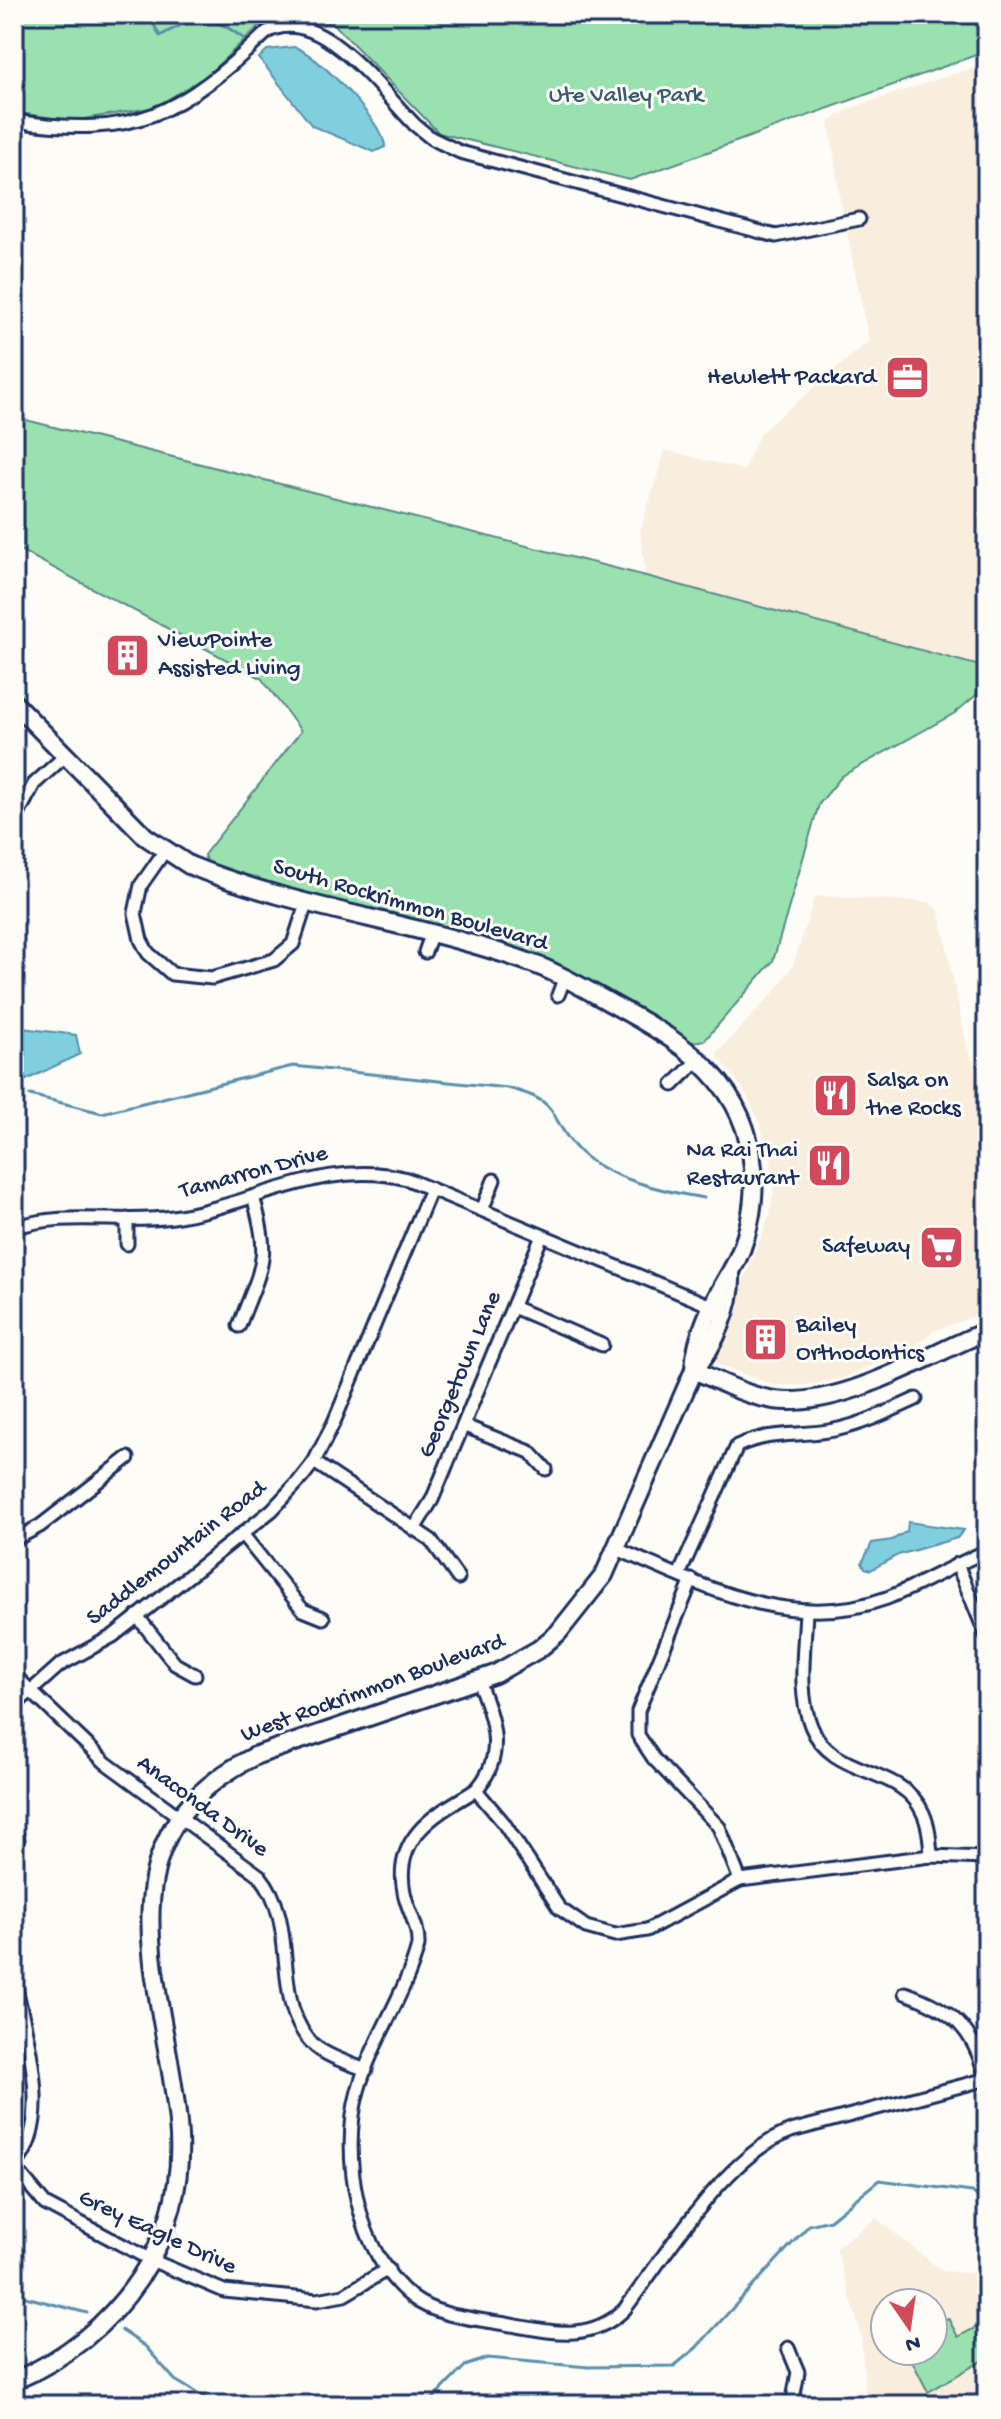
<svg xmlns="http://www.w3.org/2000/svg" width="1001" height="2419" font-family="'Gochi Hand',sans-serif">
	<rect width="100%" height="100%" fill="#fdfcf7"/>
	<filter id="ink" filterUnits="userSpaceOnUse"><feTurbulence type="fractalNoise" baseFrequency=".0125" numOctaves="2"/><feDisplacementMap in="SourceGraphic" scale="16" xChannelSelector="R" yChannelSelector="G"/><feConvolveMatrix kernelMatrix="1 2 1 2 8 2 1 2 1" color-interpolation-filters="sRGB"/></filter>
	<g filter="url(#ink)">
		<g fill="#f9eedd" fill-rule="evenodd">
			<path d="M987,63V668L646,576L640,531L665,450L744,470L760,433L869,341L840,198L829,122L851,108Z"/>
			<path d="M815,896L929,902L939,910L967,1047L987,1098V1311L932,1332L912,1348L840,1379L808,1385H774L716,1364L712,1358L769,1218L774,1189L770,1154L755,1112L743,1088L716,1054L775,991L793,966Z"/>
			<path d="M876,2218L942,2271L970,2273L987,2268V2405H866L861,2335L836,2248ZM885,2303H933V2351H885Z"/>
		</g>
		<g fill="#99e2b0" stroke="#5a8887" stroke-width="2">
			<path d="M14,14H271L209,74L156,107L71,121L14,112Z"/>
			<path d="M284,14H987V51L630,180L439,133L334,24Z"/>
			<path d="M14,417L646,576L980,666L986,687L955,713L842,776L819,804L773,961L705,1040L680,1044L542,967L211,874L204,855L301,731L261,678L14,547Z"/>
			<path d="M948,2318L958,2337L986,2322L987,2358L928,2392L907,2351H933V2325Z"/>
		</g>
		<g fill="#80cfde" stroke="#588fab" stroke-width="2">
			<path d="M294,47C315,51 386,126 385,147L374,152L312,126L259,58L267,50Z"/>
			<path d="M14,1027L76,1035L80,1054L14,1086Z"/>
			<path d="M908,1522L964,1530L957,1538L898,1555L871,1570L865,1568L862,1563L872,1543L892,1540L907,1531Z"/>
		</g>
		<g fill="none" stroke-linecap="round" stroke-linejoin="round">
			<g stroke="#588fab" stroke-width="3">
				<path d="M148,14L160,36C201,13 213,15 250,43"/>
				<path d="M30,1095L102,1113L293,1066L507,1088C565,1102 545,1115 578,1150C605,1178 666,1192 704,1198"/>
				<path d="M14,2294L87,2313"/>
				<path d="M121,2330L145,2346L175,2380L203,2397L232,2405"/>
				<path d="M427,2405L465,2366L487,2358L588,2367L674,2366L696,2348L809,2225L830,2220L879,2180L972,2192L987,2204"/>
			</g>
			<defs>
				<g id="minor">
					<path d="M14,121C137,139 179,115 267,32C319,3 381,91 415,125L431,138L460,152L776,236L859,219"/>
					<path d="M14,822L34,784L65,756"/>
					<path d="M164,852L141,885L135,913L141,940L148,953L172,974L212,978L274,960L293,944L307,901"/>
					<path d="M425,952L431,935"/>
					<path d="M558,995L565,977"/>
					<path d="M673,1085L700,1058"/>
					<path d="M482,1210L494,1180"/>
					<path d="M127,1219V1244"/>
					<path d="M14,1228C65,1210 121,1225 173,1217C252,1206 326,1157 407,1179L711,1306"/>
					<path d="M513,1307L602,1345"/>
					<path d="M239,1326C261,1267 272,1260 253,1197"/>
					<path d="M465,1426L530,1452L546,1469"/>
					<path d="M314,1462L431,1540L458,1578"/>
					<path d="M414,1529L432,1500L542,1236"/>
					<path d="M242,1534L303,1610L323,1618"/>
					<path d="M14,1540L40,1526L128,1458"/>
					<path d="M617,1549C703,1586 792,1633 887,1598C921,1585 953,1565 987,1551"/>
					<path d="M957,1564L987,1637"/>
					<path d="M679,1575L737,1446C772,1430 799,1437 834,1430C863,1424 890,1411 916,1399"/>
					<path d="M692,1580L638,1711V1735L654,1759L719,1827L740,1880"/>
					<path d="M806,1610C805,1646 797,1692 811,1726C832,1779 901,1764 923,1813C929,1826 930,1841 931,1856"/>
					<path d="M137,1616L175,1664L195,1675"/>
					<path d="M14,1675L106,1763L260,1876C301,1925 269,2005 315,2046C328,2057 349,2063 366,2070"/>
					<path d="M14,1706L60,1665L113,1636L272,1510L299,1481L314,1462L334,1422L431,1189"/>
					<path d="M476,1790C507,1755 493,1720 478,1680"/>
					<path d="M14,1844L18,1839"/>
					<path d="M987,1858L931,1856L740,1880L647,1930L615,1935L586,1927L559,1908L503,1822L476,1790C436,1814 393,1836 404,1892C408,1912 419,1925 418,1946C405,1996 372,2040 358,2091C340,2155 357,2255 413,2298C437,2316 470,2318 499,2323C545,2330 587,2345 624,2310C667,2254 726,2154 791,2131L987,2079"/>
					<path d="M14,1977C24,2032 56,2121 14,2166"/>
					<path d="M905,1993C953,2010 974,2029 986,2079"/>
					<path d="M14,2167L45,2204L60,2212L151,2260L224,2291L317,2300L344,2295L388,2269"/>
					<path d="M788,2348L798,2372L792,2405"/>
				</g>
				<g id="secondary">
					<path d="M14,703L146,837L189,865C301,911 426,923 539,966C569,978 597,996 625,1011C690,1047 746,1086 753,1168C756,1203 748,1243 730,1273C713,1302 696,1333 694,1368"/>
					<path d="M694,1370C718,1381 747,1396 774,1400C841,1409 925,1356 987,1331"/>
					<path d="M14,2381C117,2337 190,2239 178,2123C165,1984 91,1837 257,1755L495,1674L539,1649L558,1633L604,1575L694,1370C715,1346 733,1304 731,1273"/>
				</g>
			</defs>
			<use href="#minor" stroke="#1b2f5e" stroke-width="17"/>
			<use href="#secondary" stroke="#1b2f5e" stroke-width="22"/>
			<use href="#minor" stroke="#fdfcf7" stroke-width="11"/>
			<use href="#secondary" stroke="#fdfcf7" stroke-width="16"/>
		</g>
	</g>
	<defs>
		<symbol id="office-square" viewBox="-11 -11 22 22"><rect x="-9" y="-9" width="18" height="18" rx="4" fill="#d1495b" stroke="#fdfcf7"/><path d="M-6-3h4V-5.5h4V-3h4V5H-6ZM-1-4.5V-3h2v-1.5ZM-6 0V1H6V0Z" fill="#fff"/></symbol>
		<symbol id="building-square" viewBox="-11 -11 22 22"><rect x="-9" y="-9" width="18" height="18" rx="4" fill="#d1495b" stroke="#fdfcf7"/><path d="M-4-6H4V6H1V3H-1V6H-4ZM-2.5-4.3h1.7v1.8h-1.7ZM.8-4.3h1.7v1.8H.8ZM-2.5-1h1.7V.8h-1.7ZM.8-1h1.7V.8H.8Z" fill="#fff"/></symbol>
		<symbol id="restaurant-square" viewBox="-11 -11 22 22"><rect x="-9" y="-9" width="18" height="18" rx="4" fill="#d1495b" stroke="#fdfcf7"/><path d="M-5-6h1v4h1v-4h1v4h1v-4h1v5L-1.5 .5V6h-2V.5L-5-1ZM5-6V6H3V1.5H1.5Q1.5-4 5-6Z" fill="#fff"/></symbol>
		<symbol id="supermarket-square" viewBox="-11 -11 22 22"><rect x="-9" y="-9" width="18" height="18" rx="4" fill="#d1495b" stroke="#fdfcf7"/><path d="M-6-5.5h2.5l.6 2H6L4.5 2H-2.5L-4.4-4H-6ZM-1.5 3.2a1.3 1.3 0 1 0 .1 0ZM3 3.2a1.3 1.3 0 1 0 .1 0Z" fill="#fff"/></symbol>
	</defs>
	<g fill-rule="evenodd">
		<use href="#office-square" x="882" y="352" width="51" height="51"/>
		<use href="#building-square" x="102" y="630" width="51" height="51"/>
		<use href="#restaurant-square" x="810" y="1070" width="51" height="51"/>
		<use href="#restaurant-square" x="804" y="1140" width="51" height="51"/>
		<use href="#supermarket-square" x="916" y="1222" width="51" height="51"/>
		<use href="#building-square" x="740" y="1314" width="51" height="51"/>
	</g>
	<g text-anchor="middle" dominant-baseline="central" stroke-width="6" stroke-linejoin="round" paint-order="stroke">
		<g font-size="24" fill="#3a5c72" stroke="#fdfcf7">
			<text x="626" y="96">Ute Valley Park</text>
		</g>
		<g font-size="24" fill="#1b2f5e" stroke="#fdfcf7" text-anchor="end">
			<text x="876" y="378">Hewlett Packard</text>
			<text x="158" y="641" text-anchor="start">ViewPointe<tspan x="158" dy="28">Assisted Living</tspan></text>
			<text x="867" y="1081" text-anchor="start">Salsa on<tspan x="867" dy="28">the Rocks</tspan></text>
			<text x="798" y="1151">Na Rai Thai<tspan x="798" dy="28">Restaurant</tspan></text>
			<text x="910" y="1247">Safeway</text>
			<text x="796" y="1326" text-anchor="start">Bailey<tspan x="796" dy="28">Orthodontics</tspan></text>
		</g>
		<g font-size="24" fill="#1b2f5e" stroke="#fdfcf7">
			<text transform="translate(410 906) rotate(16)">South Rockrimmon Boulevard</text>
			<text transform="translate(254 1173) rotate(-15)">Tamarron Drive</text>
			<text transform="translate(461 1375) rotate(-67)">Georgetown Lane</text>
			<text transform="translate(177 1554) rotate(-38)">Saddlemountain Road</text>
			<text transform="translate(373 1689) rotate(-20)">West Rockrimmon Boulevard</text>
			<text transform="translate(202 1807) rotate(36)">Anaconda Drive</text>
			<text transform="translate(157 2233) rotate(25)">Grey Eagle Drive</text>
		</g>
	</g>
	<rect width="1001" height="2419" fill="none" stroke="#fdfcf7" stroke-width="48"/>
	<rect x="24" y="24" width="953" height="2371" fill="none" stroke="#1b2f5e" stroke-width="3" filter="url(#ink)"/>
	<g transform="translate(909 2327) rotate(167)"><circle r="38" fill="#fdfcf7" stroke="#a3aaba" stroke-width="2"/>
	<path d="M0-6L14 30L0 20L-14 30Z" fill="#d1495b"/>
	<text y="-12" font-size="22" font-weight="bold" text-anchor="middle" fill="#1b2f5e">N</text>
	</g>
</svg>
